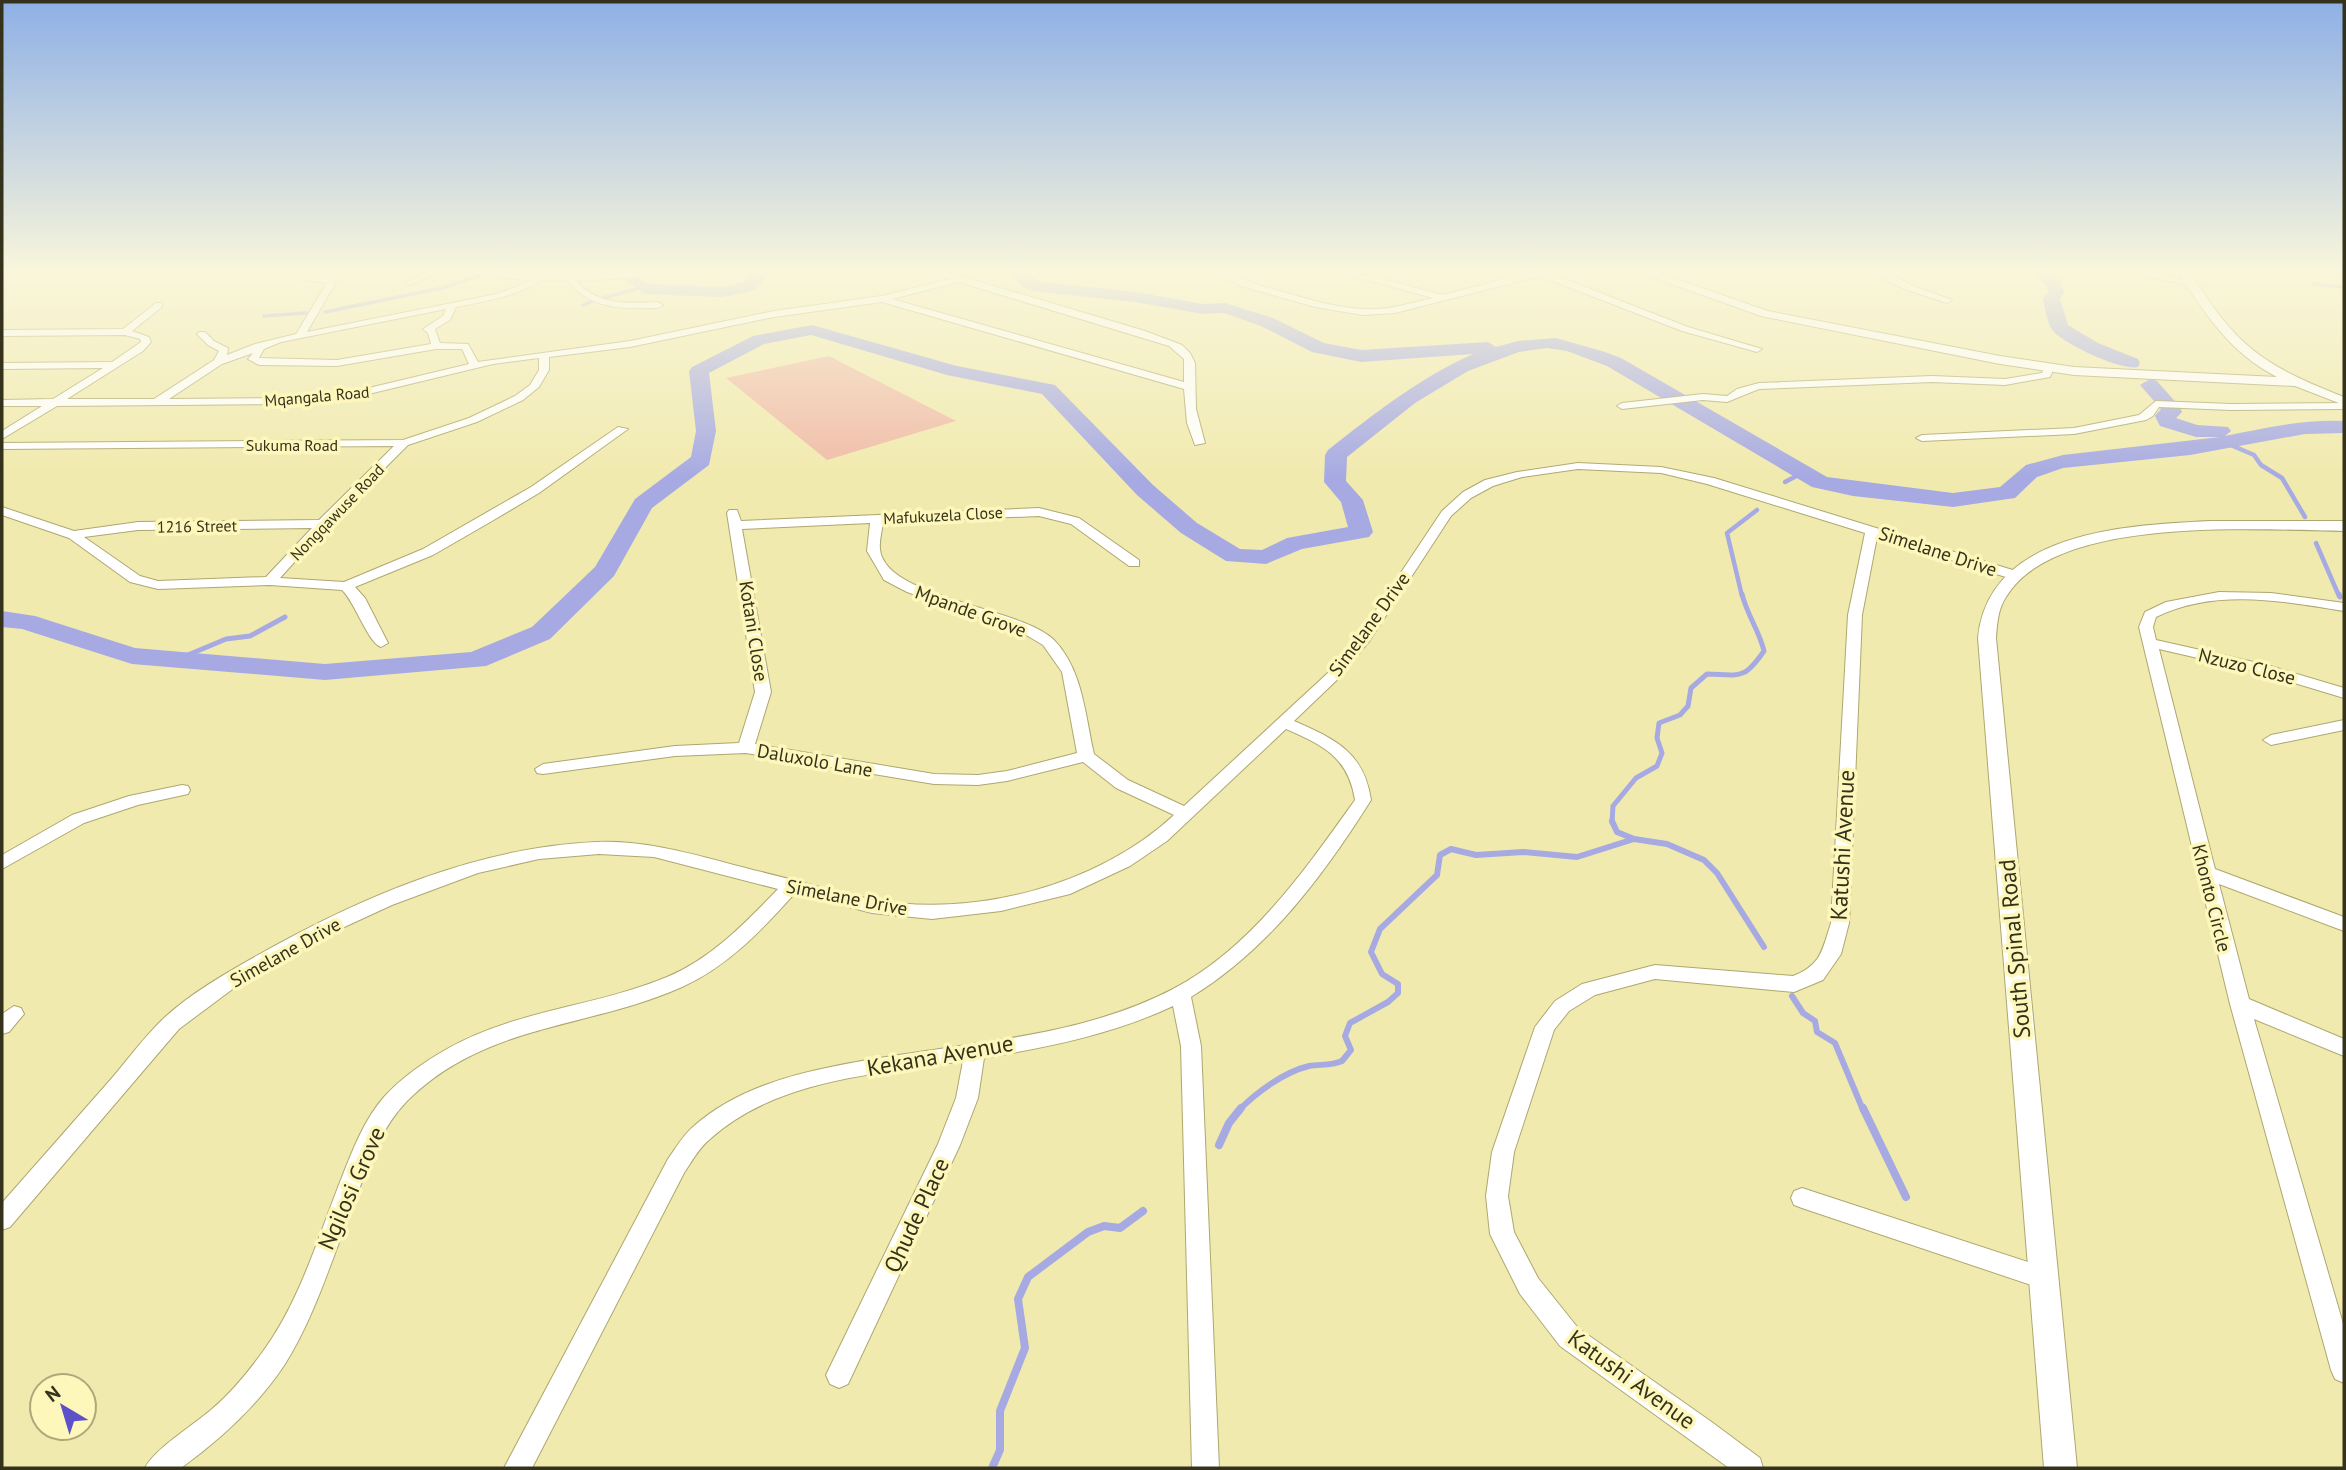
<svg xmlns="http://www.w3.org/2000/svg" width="2346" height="1470" font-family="'PT Sans',sans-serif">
	<rect width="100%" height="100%" fill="#f1eaaf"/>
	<path fill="#f0bca8" d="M829,356L956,421L827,460L726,378Z"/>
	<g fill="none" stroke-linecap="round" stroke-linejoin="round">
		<g stroke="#a7aae2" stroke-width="3.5">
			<path d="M2314,284L2344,287"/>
			<path d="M603,298L643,287"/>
			<path d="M583,305L593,301"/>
			<path d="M325,312L442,288L481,275"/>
			<path d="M264,316L306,313"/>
		</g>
		<g stroke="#a7aae2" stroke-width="4.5">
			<path d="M2226,443L2254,455L2261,465L2282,478L2305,517"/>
			<path d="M1785,482L1802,473"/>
			<path d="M2316,543L2339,596"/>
			<path d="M1742,596L1727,533L1757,510"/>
		</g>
		<g stroke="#a7aae2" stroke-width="5">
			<path d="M2339,594L2340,597"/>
			<path d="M176,660L226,639L250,636L285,617"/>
			<path d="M1612,823L1613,806L1636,778L1657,766L1662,753L1657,738L1659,723L1680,715L1688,706L1691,688L1707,674C1741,675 1744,680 1764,651C1759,630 1747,615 1742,594"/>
		</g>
		<g stroke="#a7aae2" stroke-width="6">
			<path d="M1612,821L1617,832L1634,839L1667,844L1704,860L1717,873L1764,947"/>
			<path d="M1792,996L1803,1013L1815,1021L1817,1032L1835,1043L1863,1110"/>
			<path d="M1239,1110C1257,1092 1284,1072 1309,1066C1320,1064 1331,1066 1342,1061L1351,1050L1345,1036L1350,1023L1388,1002L1398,993V984L1382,974L1371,952L1380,929L1437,875L1440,855L1451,849L1476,855L1523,852L1577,857L1634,839"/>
		</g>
		<g stroke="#a7aae2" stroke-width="8">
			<path d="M1863,1108L1906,1197"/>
			<path d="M1219,1145L1229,1123L1241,1108"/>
			<path d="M992,1468L1000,1450V1411L1025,1348L1018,1299L1028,1277L1088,1232L1104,1226L1120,1228L1143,1211"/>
		</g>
		<g fill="#a7aae2" fill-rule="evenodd">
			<path d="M755,270H773L755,290L723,297L646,294L621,278L629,273L650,284L723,287L743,282Z"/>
			<path d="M1009,270H1026L1033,278L1042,282L1135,292L1203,304L1225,303L1273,318L1324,343L1361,350L1488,342L1496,347L1518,341L1556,338L1605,352L1621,358L1827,477L1953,493L2000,487L2026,465L2063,455L2220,437H2196L2160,426L2155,416L2161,409L2140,385L2150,379L2157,381L2180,407L2182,412L2176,418L2197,425L2228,427L2231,431L2225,436C2265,428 2303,419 2344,421V433L2305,434L2190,455L2063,468L2037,477L2015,498L1953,507L1853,496L1812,487L1607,366L1567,351L1547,348L1519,352L1468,371L1415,403L1347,457L1346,481L1363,500L1373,532L1369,537L1302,549L1266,564L1226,561L1181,533L1137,495L1042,394L947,375L811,335L764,344L709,373L716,431L709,465L652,508L614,576L550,639L486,666L325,680L132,664L22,629L2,627V611L35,616L135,648L325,664L471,652L532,627L595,567L635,499L691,457L696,431L689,371L692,367L753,336L812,325L957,366L1055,385L1153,485L1197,523L1240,549L1262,550L1287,538L1348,527L1341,502L1324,482L1325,455L1328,450C1374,414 1419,378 1473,354L1361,362L1312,352L1261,326L1224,313L1203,314L1135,302L1033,291L1021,286Z"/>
			<path d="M2031,270H2049L2061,282L2064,292L2060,299L2068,325L2098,343L2138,359L2140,363L2138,367C2121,371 2064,344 2053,331C2047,323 2045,308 2043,299L2048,292L2047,287Z"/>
		</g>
		<defs>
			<g id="minor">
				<path d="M302,270H308L310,275L329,276L336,282L307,332L497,294L526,283L545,270H555C527,295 491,300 456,307L450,320L435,329L440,343L468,344L478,362L630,341L774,311L882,296L950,279L925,270H940L1145,331L1182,345L1190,353L1195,363L1196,409L1205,443L1195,445L1187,423L1184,389L882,302L774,317L630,347L549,357V370L539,387L523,400L477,422L408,445L326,527L280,578L344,582L423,549L531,487L618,427L628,429L539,493L492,521L433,555L355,587L365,598L388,643L381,647C368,643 355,602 342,590L270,585L158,589L130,582L69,538L2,515V507L74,531L138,522L319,520L394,446L2,449V443L403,440L469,418L515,396L530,385L539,370V358L493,364L352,398L293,404L57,406L2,439V431L42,406H2V400L53,399L103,368L2,369V363L112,362L141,342L140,339L125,335L2,336V330L123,329L156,303H162V307L132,331L149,337L151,342L143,351L67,399H154L214,360L219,351L208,345L197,334L199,332H205L214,341L228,348L227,355L255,344L296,334L327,283L303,279ZM959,282L1169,346L1184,359V382L892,299ZM446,309L443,316L423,329L428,333L431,344L337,360L259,358L264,349L281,342ZM436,349H462L469,364L352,392L293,398L169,399L222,364L253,353L248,359L259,365L337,366ZM312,528L266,577L158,581L140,576L84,537L138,530Z"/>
				<path d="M430,270H442L411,285L404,283Z"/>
				<path d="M705,270H731L727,273Z"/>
				<path d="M786,270H797L789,275Z"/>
				<path d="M1216,270C1232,270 1246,282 1262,286C1294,295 1329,307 1363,309C1387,311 1410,303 1433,298L1331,270H1347L1443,295L1539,270H1555L1549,273L1688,327L1762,349L1757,352L1682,331L1540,276L1395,313L1363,315L1315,307L1238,285Z"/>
				<path d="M1876,270H1884L1913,286L1952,300L1947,303L1907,290L1878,276Z"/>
				<path d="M2116,270H2138L2193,282L2189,285Z"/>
				<path d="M570,276H576V280C597,306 627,303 658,302L663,305L658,308C623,309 590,310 567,280Z"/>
				<path d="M2049,365L2054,368L2050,377L2005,385L1932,382L1759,389L1727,402L1703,400L1622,409L1617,406L1622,403L1703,394L1727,396L1737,389L1759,383L1932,376L2005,379L2042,373L2045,366Z"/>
				<path d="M2156,401L2231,404L2344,403V409L2231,410L2159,407L2153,416L2146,420L2074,434L1922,441L1916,438L1922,435L2074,428L2139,415Z"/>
				<path d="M1578,463L1661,467L1714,478L2019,572L2021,575L2019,578H2009L1877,537L1862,615L1849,923L1841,954L1823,980L1794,992L1655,979L1595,995L1569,1011L1554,1030L1514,1152L1508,1196L1514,1232L1538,1278L1578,1328L1713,1423L1760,1458L1763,1468H1729L1560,1346L1520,1294L1490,1234L1486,1196L1492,1152L1535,1027L1555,1001L1582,984L1655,965L1793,976C1821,965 1822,951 1831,923L1848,615L1865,533L1707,484L1661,473L1578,469L1522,477L1493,486L1471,498L1451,516L1370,640L1340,677L1294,721C1335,739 1364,752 1371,800C1324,875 1268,950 1191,997L1201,1046L1219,1468H1192L1181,1046L1173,1006C1114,1034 1049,1047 984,1058L978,1098L960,1145L848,1384L839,1388L830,1384L826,1375L938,1144L956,1098L963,1061C878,1074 776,1079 710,1139C699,1148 692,1161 684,1173L532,1468H504L668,1159C676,1148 683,1135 694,1126C746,1080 820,1068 886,1057C982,1041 1085,1035 1173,989C1251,948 1305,870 1355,800C1348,756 1322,745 1286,729L1167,841L1130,866L1070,894L1001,911L932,919L872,913L795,893C762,930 728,966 682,987C588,1029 485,1023 407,1101C377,1132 365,1175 350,1214C330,1264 314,1318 285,1364C258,1405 221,1439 181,1468H145C153,1450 195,1424 212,1409C232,1392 249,1371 264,1350C301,1299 319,1234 342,1177C353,1149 364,1120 384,1097C401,1078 424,1062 447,1049C515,1010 595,1007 667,977C712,958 745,923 778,889L654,857L599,854L539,859L478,873L392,905L316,940L242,982L179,1029L10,1227L2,1230V1203C38,1162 75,1120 112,1078C129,1058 145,1036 164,1018C191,993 226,973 258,955C361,897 477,847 597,842C650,840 702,857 753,870C792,879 831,891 870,899C972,919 1098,886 1174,815L1116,788L1083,762L1007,781L978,785L934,784L746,753L675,756L543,774L537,773L535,769L543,764L675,746L739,743L755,692L727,513L729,510H737L741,521L1039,508L1079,518L1139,560V566H1129L1071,524L1039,516L883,522C882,531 879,541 880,549C884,598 1021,607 1054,640C1083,670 1085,715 1094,754L1128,780L1184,806L1330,671L1360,634L1442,511L1463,492L1485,480L1517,472ZM870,523L867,551L884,580L907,592L1021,632L1043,645L1062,672L1077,753L1007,771L978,775L934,774L755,744L771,692L742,529Z"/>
				<path d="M2219,592L2271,593L2344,603V611C2282,601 2215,588 2156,617L2153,627L2156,640L2267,665L2344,688V698L2258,672L2159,649L2215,869L2344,917V931L2219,884L2249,999L2344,1039V1056L2254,1019L2344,1327V1383L2335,1379L2331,1370L2230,1004L2139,627L2145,612L2166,602Z"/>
				<path d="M2344,720V730L2271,745L2263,740L2271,735Z"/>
				<path d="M182,785L188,786L190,790L188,794L138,805L84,823L2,869V855L72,815L129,796Z"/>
				<path d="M14,1006L21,1008L24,1014L9,1032L2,1034V1014Z"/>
				<path d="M1802,1188L2043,1267L2052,1270L2055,1278L2052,1286L2043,1289L1802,1208L1794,1205L1791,1198L1794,1191Z"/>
			</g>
			<g id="tertiary">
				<path d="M468,270L564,274L660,270C636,284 492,284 468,270Z"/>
				<path d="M1633,270H1650L1768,311L2000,356L2074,367L2277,377C2230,353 2205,314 2177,270H2188C2238,347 2258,363 2344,397V405L2295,386L2074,375L2000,364L1761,316Z"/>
				<path d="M2211,521H2344V531C2259,530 2056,514 2006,597C1998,609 1997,624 1996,638L2077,1468H2044L1978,638C1988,531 2128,525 2211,521Z"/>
			</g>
		</defs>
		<use href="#minor" stroke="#aea76f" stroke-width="2"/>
		<use href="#tertiary" stroke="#aea76f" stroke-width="2"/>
		<use href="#minor" fill="#fff" fill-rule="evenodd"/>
		<use href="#tertiary" fill="#fff" fill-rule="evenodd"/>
	</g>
	<linearGradient id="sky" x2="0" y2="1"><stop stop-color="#8eb0e6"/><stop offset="0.57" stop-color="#f9f6db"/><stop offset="1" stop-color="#f9f6db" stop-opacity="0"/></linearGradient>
	<rect width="2346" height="476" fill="url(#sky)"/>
	<g text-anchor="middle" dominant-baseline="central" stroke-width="7" stroke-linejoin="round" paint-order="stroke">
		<g font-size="16" fill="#35321b" stroke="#fef7bc">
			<text transform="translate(317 396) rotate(-5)">Mqangala Road</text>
			<text x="292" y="445">Sukuma Road</text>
			<text transform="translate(337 512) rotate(-46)">Nongqawuse Road</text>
			<text transform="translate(943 515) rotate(-3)">Mafukuzela Close</text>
			<text transform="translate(197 526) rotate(-1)">1216 Street</text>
		</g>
		<g font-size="19" fill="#35321b" stroke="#fef7bc">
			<text transform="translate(1938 551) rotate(18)">Simelane Drive</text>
			<text transform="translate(971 611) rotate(20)">Mpande Grove</text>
			<text transform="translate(1369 624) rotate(-54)">Simelane Drive</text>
			<text transform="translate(754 631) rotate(81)">Kotani Close</text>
			<text transform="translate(2247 666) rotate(14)">Nzuzo Close</text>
			<text transform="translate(815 760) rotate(10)">Daluxolo Lane</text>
			<text transform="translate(847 897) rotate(11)">Simelane Drive</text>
			<text transform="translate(2212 898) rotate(76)">Khonto Circle</text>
			<text transform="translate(285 952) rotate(-29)">Simelane Drive</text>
		</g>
		<g font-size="23" fill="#35321b" stroke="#fef7bc">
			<text transform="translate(1842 845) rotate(-87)">Katushi Avenue</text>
			<text transform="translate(2014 949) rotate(-95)">South Spinal Road</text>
			<text transform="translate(940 1055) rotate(-10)">Kekana Avenue</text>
			<text transform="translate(351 1188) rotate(-66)">Ngilosi Grove</text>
			<text transform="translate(916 1215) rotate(-65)">Qhude Place</text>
			<text transform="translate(1632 1379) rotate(36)">Katushi Avenue</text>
		</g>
	</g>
	<rect width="2346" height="1470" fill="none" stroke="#35321b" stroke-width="7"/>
	<g transform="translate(63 1407) rotate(322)"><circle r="33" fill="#fef7bc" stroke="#aea87c" stroke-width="2"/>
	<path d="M0-5L12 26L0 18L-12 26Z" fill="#5c51c9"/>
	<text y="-10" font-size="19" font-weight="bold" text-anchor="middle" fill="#35321b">N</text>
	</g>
</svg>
